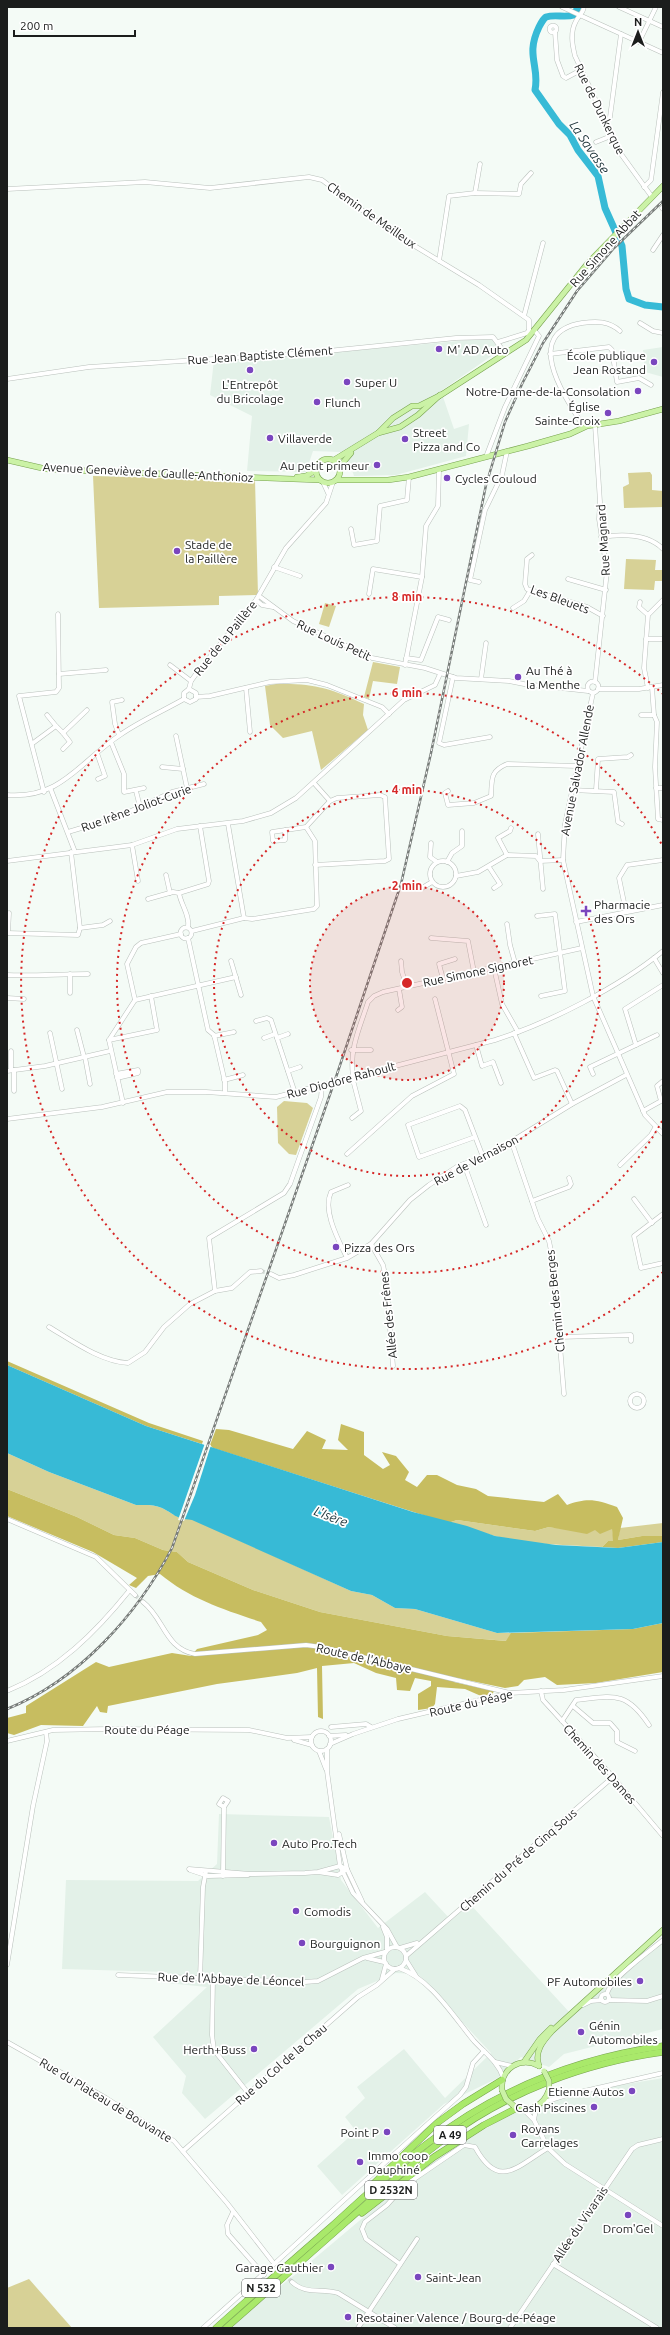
<svg xmlns="http://www.w3.org/2000/svg" width="670" height="2335" font-family="Ubuntu,sans-serif">
	<rect width="100%" height="100%" fill="#f4fbf6"/>
	<g fill="#e3f1e8">
		<path d="M491,338L500,350L441,391L454,429L469,424L466,456L396,475L354,476L350,464L340,452L313,451L306,472L247,471L252,416L210,395L214,360L316,354Z"/>
		<path d="M663,347V377L645,372L643,350Z"/>
		<path d="M219,1814L329,1817L341,1880L378,1928L425,1892L451,1920L470,1904L571,2014L663,1938V2029L564,2054L549,2067L521,2057L498,2078L444,2104L342,2195L317,2166L356,2131L345,2117L365,2098L357,2087L404,2049L445,2098L491,2053L418,1974L396,1973L358,1989L205,2119L182,2093L186,2076L153,2037L207,1987L167,1983V1972L62,1969L66,1880L198,1881L217,1864Z"/>
		<path d="M663,2078V2328H226L296,2274L415,2174L463,2142L514,2112L615,2086Z"/>
	</g>
	<g fill="#d7d196">
		<path d="M650,472L652,475V490L663,491V507L624,508L623,487L629,484L628,473Z"/>
		<path d="M93,476L255,480L258,595L219,596V605L99,608Z"/>
		<path d="M626,559L656,560L655,570H663V581H655L654,590L624,589Z"/>
		<path d="M325,603L336,606L329,627L319,624Z"/>
		<path d="M373,662L400,667L397,684L373,681L369,699L364,697Z"/>
		<path d="M276,684C313,683 331,688 364,704L363,715L368,730L321,770L312,731L283,738L270,725L265,686Z"/>
		<path d="M284,1101L307,1103L313,1108L296,1155L289,1154L278,1143L277,1107Z"/>
		<path d="M7,1453L49,1472L136,1505C144,1505 153,1504 162,1508C176,1515 174,1518 192,1519L351,1591L372,1595L395,1608L415,1609L497,1633H511V1637L507,1641L447,1636L320,1612L253,1590L188,1562L177,1552L163,1550L135,1538L114,1535L77,1517L7,1489Z"/>
		<path d="M457,1520L535,1531L549,1527L566,1529H612L614,1541H608L602,1547C567,1545 529,1545 495,1536C479,1532 465,1526 448,1523Z"/>
		<path d="M663,1523V1536H642L618,1540L620,1528Z"/>
		<path d="M29,2279L72,2328H7V2288Z"/>
	</g>
	<g fill="#c7bd60">
		<path d="M7,1361L149,1423L203,1441L202,1444L146,1426L7,1365Z"/>
		<path d="M341,1424L364,1432V1455L383,1469L390,1465L382,1452L396,1456L409,1472L405,1480L417,1487L427,1475H437L457,1485L476,1489L488,1496L544,1502L558,1494L567,1505C588,1497 597,1500 617,1507L623,1518L618,1540L642,1536H663V1542L618,1548L602,1547L608,1541H613L612,1529L600,1534L595,1530L587,1534L549,1527L535,1531L457,1520L448,1523L213,1448L210,1445L216,1429L229,1430L293,1449L307,1431L326,1440L322,1449L348,1450L338,1440Z"/>
		<path d="M7,1489L77,1517L114,1535L135,1538L163,1550L177,1552L188,1562L253,1590L320,1612L447,1636L506,1641L511,1633L633,1629L663,1623V1672L596,1683L557,1685L545,1677L524,1680L518,1686L505,1688L457,1678L454,1682L494,1691L492,1695L481,1696L465,1689L437,1687L435,1704L432,1708L418,1710V1694L431,1686V1681L415,1678L410,1691L397,1690L396,1678L376,1673L354,1663L322,1666L323,1719L318,1717L317,1668L297,1673L217,1684L108,1706L107,1713L100,1712L97,1706L83,1726L41,1725L14,1735L7,1733V1718L26,1713V1706L96,1662L109,1667L172,1653L191,1656L197,1649L258,1635L267,1630L261,1622C225,1610 190,1599 160,1574L148,1576L136,1588L129,1585L137,1578L93,1552L7,1516Z"/>
	</g>
	<path fill="#37bad6" d="M7,1365L146,1426L413,1512L467,1526L495,1536L556,1545L618,1548L663,1542V1623L633,1629L497,1633L415,1609L395,1608L372,1595L351,1591L192,1520C174,1518 176,1515 162,1508C153,1504 145,1505 136,1505L49,1472L7,1453Z"/>
	<path fill="#f4fbf6" d="M205,1443L211,1445L195,1495L184,1521L178,1520Z"/>
	<g fill="none" stroke-linecap="round" stroke-linejoin="round">
		<path stroke="#37bad6" stroke-width="7" d="M578,7L574,15C565,18 555,14 546,17C543,19 541,23 539,27C525,56 540,66 535,90L559,124L570,135L578,150L598,176L605,208L622,246L626,289L629,299L645,305L663,307"/>
		<g stroke="#d3dad5" stroke-width="4" stroke-dasharray="4 2" stroke-linecap="butt">
			<path d="M261,1271L271,1274"/>
			<path d="M135,1595L143,1602"/>
			<path d="M273,2261L292,2282"/>
		</g>
		<defs>
			<g id="minor">
				<path d="M562,7L663,53"/>
				<path d="M584,7C583,14 579,15 576,21C570,32 572,44 575,56L621,154L652,197"/>
				<path d="M619,7L663,27"/>
				<circle cx="553" cy="29" r="3.5"/>
				<path d="M555,32L557,60L563,76L566,78L581,70"/>
				<path d="M639,42L656,7"/>
				<path d="M606,123L610,117L621,34"/>
				<path d="M596,142L611,136"/>
				<path d="M644,187L651,180L663,92"/>
				<path d="M7,189L145,182L210,188L309,177L322,180L390,231L479,285L529,320V330L527,333L498,342"/>
				<path d="M475,193L480,164"/>
				<path d="M662,208L663,209"/>
				<path d="M653,250L663,235"/>
				<path d="M439,261L449,196L475,193L519,194L521,184L531,173"/>
				<path d="M524,316L543,243"/>
				<path d="M640,323L653,331L663,333"/>
				<path d="M550,354L609,347L612,350L617,382L639,378L651,385"/>
				<path d="M7,379L89,367L308,353L456,338L493,337L505,353"/>
				<path d="M595,425L600,502L599,519L607,571L595,682"/>
				<path d="M584,427C566,399 520,333 582,323C597,321 609,321 620,331"/>
				<path d="M486,457L505,407L539,336L535,331"/>
				<path d="M323,482L328,493"/>
				<path d="M351,529L354,545L377,541L380,506L407,500L409,477"/>
				<path d="M601,537C621,534 647,533 663,549"/>
				<path d="M532,555L527,559L525,584L527,589L587,607L603,616"/>
				<path d="M274,567L300,576"/>
				<path d="M568,579L606,590"/>
				<path d="M479,582L470,580L485,510L502,475L507,451"/>
				<path d="M369,594L373,569L422,577"/>
				<path d="M259,596L293,621L372,658L425,668L456,678L509,681L524,684L588,691"/>
				<path d="M256,600L262,605L273,607"/>
				<path d="M640,602L639,607L648,615"/>
				<path d="M513,608L524,601L530,591"/>
				<path d="M646,639H663"/>
				<path d="M406,658L421,660L438,617L449,620"/>
				<path d="M170,665L191,681"/>
				<path d="M405,665L422,577L426,526L438,506L439,469"/>
				<path d="M59,674L106,670"/>
				<path d="M453,677L439,743L444,745L490,737"/>
				<path d="M481,679L486,643"/>
				<circle cx="593" cy="687" r="5.5"/>
				<path d="M652,687L654,715L657,722L655,767L658,819L663,820"/>
				<path d="M246,688L250,732"/>
				<path d="M648,688L644,668L648,615L663,600"/>
				<path d="M189,689L191,681L196,674L256,600L286,548L326,503L333,482"/>
				<path d="M598,689H639L663,685"/>
				<path d="M593,693L565,824L563,860L593,996L645,1115L663,1134"/>
				<path d="M196,697L210,696L270,682L307,680L327,685L382,707L389,714"/>
				<path d="M184,699L190,702L196,699V693L189,689"/>
				<path d="M184,699V693L189,689"/>
				<path d="M47,715L56,726"/>
				<path d="M641,715H654"/>
				<path d="M63,733L70,742L63,749"/>
				<path d="M119,735L115,724L112,702L122,700"/>
				<path d="M176,736L187,788"/>
				<path d="M111,742L124,774V792L144,788"/>
				<path d="M33,743L56,726L63,733L87,710"/>
				<path d="M97,753L105,776L98,779"/>
				<path d="M162,767L183,769"/>
				<path d="M656,788H663"/>
				<path d="M51,790L75,852"/>
				<path d="M572,790L614,792L618,822L622,824"/>
				<path d="M596,790L598,759L628,757L631,755"/>
				<path d="M136,791L140,807"/>
				<path d="M448,791L445,793L448,805L474,803L491,796C492,779 490,771 507,764L577,766"/>
				<path d="M44,792L19,696L56,692L59,688L58,614"/>
				<path d="M7,795C62,799 79,762 120,735C140,721 163,711 184,699"/>
				<path d="M285,830V840L273,841L272,832L306,827"/>
				<path d="M68,832L118,817L172,792L204,784"/>
				<path d="M538,834L543,889"/>
				<path d="M431,843L430,857L437,862"/>
				<path d="M132,845L138,881"/>
				<path d="M507,855L498,838L510,831L511,828"/>
				<circle cx="443" cy="874" r="13"/>
				<path d="M7,861L132,845L177,829L243,821L271,813L296,798L404,700L435,685L440,674"/>
				<path d="M447,862L452,853L462,846V831"/>
				<path d="M315,865L385,861L389,859L385,797L380,795L337,798L330,801"/>
				<path d="M489,867L500,884L494,888"/>
				<path d="M166,875L170,893"/>
				<path d="M456,876L478,872L507,855L536,856L540,861L563,860"/>
				<path d="M422,888L432,882"/>
				<path d="M148,899L173,892L179,893"/>
				<path d="M626,912L619,878L627,865L663,860"/>
				<path d="M537,916L555,914L565,991L541,996"/>
				<path d="M244,918L252,919L314,909L317,906L315,841L306,827L330,801L314,783"/>
				<path d="M576,922L663,905"/>
				<path d="M507,924L510,945L515,963"/>
				<path d="M188,927C190,915 181,905 179,893L208,884L209,881L200,826"/>
				<circle cx="186" cy="933" r="5.5"/>
				<path d="M80,928L103,925L110,921"/>
				<path d="M192,931L244,918L228,824"/>
				<path d="M7,933L78,935L80,928L71,852"/>
				<path d="M8,933L9,913"/>
				<path d="M188,938L208,1030L214,1035L215,1039L225,1082V1093"/>
				<path d="M431,938L468,941L474,972"/>
				<path d="M654,958L663,973"/>
				<path d="M231,961L241,995"/>
				<path d="M401,961L402,972L407,987"/>
				<path d="M494,968L502,1004L518,1032"/>
				<path d="M70,974V993"/>
				<path d="M7,975C34,976 60,974 88,974"/>
				<path d="M443,979L439,964L455,959"/>
				<path d="M7,998L24,999"/>
				<path d="M135,1000L127,964L136,947L141,943L181,934"/>
				<path d="M135,1000L236,977"/>
				<path d="M398,1010L402,1007L399,989"/>
				<path d="M256,1021L267,1018L271,1020L295,1093"/>
				<path d="M77,1030L84,1057"/>
				<path d="M50,1033L62,1089"/>
				<path d="M514,1033L534,1078L555,1070L557,1071L572,1104"/>
				<path d="M214,1036L234,1032"/>
				<path d="M264,1038L275,1034"/>
				<path d="M277,1038L288,1034"/>
				<path d="M109,1040L157,1030L151,996"/>
				<path d="M476,1045L482,1066L493,1062L501,1083"/>
				<path d="M636,1045L657,1035"/>
				<path d="M351,1050H371"/>
				<path d="M11,1051V1070"/>
				<path d="M85,1057L90,1084"/>
				<path d="M14,1070V1091"/>
				<path d="M7,1071L45,1066L110,1051"/>
				<path d="M288,1071L300,1067"/>
				<path d="M116,1074L138,1070V1073L117,1078"/>
				<path d="M593,1074L590,1067L636,1045L625,1009L663,985"/>
				<path d="M352,1076L361,1111L352,1118"/>
				<path d="M353,1076C349,1049 360,1027 368,1002L374,996L383,992L582,948"/>
				<path d="M224,1080L243,1075"/>
				<path d="M123,1103L109,1040L135,1000"/>
				<path d="M643,1111L661,1101L657,1086L663,1081"/>
				<path d="M7,1119L102,1107L167,1092H206L276,1097L495,1040C549,1023 619,987 663,951"/>
				<path d="M475,1137L419,1157L408,1125L460,1106L465,1110L483,1157"/>
				<path d="M512,1143L538,1219L549,1241L553,1261L564,1394"/>
				<path d="M347,1154L412,1096L454,1074L435,999"/>
				<path d="M464,1164L486,1225"/>
				<path d="M620,1165L651,1135L655,1128"/>
				<path d="M634,1199L652,1223"/>
				<path d="M532,1201L569,1187L571,1184L569,1178"/>
				<path d="M663,1214L634,1236L641,1268L663,1263"/>
				<path d="M371,1244L383,1265L386,1279L393,1366"/>
				<path d="M347,1258C339,1241 322,1211 331,1192L348,1185"/>
				<path d="M271,1274L279,1278L294,1275L347,1258L371,1244L410,1200L429,1185L458,1166L491,1154L572,1104L626,1075"/>
				<path d="M215,1291L209,1238L284,1193L290,1184L321,1097L322,1086"/>
				<path d="M49,1327C71,1340 101,1362 128,1363L145,1352L164,1327L190,1304L215,1291L232,1288L250,1272L261,1271"/>
				<path d="M559,1337L631,1335V1341"/>
				<circle cx="637" cy="1401" r="7"/>
				<path d="M7,1519L96,1557L135,1595"/>
				<path d="M143,1602C164,1618 165,1649 195,1654L306,1645L321,1647L510,1693"/>
				<path d="M7,1691C57,1671 96,1632 129,1591"/>
				<path d="M541,1691L543,1700L613,1777L663,1836"/>
				<path d="M573,1706L593,1723H610L617,1731V1742L635,1751"/>
				<path d="M562,1721L576,1700C613,1696 626,1690 649,1725"/>
				<path d="M331,1727L366,1724L371,1727"/>
				<circle cx="321" cy="1741" r="10"/>
				<path d="M329,1736L346,1735"/>
				<path d="M294,1740L312,1745"/>
				<path d="M7,1741L53,1730L108,1729L249,1730L287,1738L312,1737"/>
				<path d="M330,1744L353,1734L398,1719L510,1693L564,1690L663,1676"/>
				<path d="M327,1749V1771L340,1866L353,1893L387,1929L397,1947"/>
				<path d="M319,1751L326,1769"/>
				<path d="M339,1834L347,1869L362,1901"/>
				<path d="M189,1869L250,1874L305,1873L318,1872L340,1866L347,1869L338,1875L318,1872"/>
				<path d="M190,1870L208,1876L248,1875"/>
				<path d="M223,1876L224,1807L228,1801L223,1798L219,1804L224,1807"/>
				<path d="M383,1927L387,1937V1949"/>
				<circle cx="395" cy="1958" r="11"/>
				<path d="M400,1948L417,1943"/>
				<path d="M406,1956L613,1777"/>
				<path d="M367,1958L384,1962"/>
				<path d="M406,1960L416,1976"/>
				<path d="M7,1965L33,1806L47,1741L46,1732"/>
				<path d="M399,1968C431,1979 453,2016 474,2041C485,2053 498,2062 503,2077"/>
				<path d="M118,1975L305,1982L318,1981L363,1958L385,1952"/>
				<path d="M200,1979L203,1887L206,1871"/>
				<path d="M213,1979L212,2035L214,2050L248,2093"/>
				<path d="M382,1979L386,1964"/>
				<circle cx="605" cy="1998" r="4"/>
				<path d="M607,1994C609,1980 651,1950 663,1940"/>
				<path d="M609,2000L647,2001L663,1996"/>
				<path d="M583,2005L591,2001L602,2000"/>
				<path d="M7,2042L106,2098L174,2141L227,2203L272,2261"/>
				<path d="M495,2062L512,2066"/>
				<path d="M549,2087L555,2093L565,2094"/>
				<path d="M541,2103L567,2095L663,2073"/>
				<path d="M523,2109L534,2120L548,2148L565,2164L663,2226"/>
				<path d="M534,2119L537,2106"/>
				<path d="M183,2151L358,1997L377,1985L395,1969"/>
				<path d="M233,2212L227,2225L228,2234L264,2275"/>
				<path d="M400,2264L366,2239L362,2229L365,2222L387,2205L404,2186L464,2145L475,2147C499,2191 517,2166 548,2148"/>
				<path d="M553,2264L657,2328"/>
				<path d="M292,2282C306,2295 321,2288 338,2293L395,2328"/>
				<path d="M203,2328C290,2251 373,2172 460,2095L466,2087L473,2063L484,2051"/>
				<path d="M358,2328L417,2239"/>
				<path d="M510,2328L632,2149L638,2145L663,2139"/>
			</g>
			<g id="major">
				<path d="M378,433L393,418L412,406H419L441,395L526,340L588,263L663,186"/>
				<circle cx="328" cy="471" r="12"/>
				<path d="M7,460L46,469L66,470L320,480"/>
				<path d="M334,460L378,433L400,427L418,415L440,395"/>
				<path d="M340,466L351,453"/>
				<path d="M297,477L306,476L316,470"/>
				<path d="M336,480H388L409,477L528,446L570,434L587,426L619,421L663,409"/>
				<path d="M524,2062L540,2039L551,2028"/>
				<path d="M539,2066C534,2051 543,2041 552,2031L663,1930"/>
				<path d="M502,2090C500,2068 521,2056 539,2066"/>
				<path d="M515,2107C530,2113 544,2105 549,2090"/>
			</g>
			<g id="highway">
				<path d="M372,2185L437,2123L463,2104L502,2080"/>
				<path d="M362,2213L434,2157L484,2125L517,2108"/>
				<path d="M216,2328C254,2294 293,2260 332,2226C363,2198 394,2168 428,2143C497,2090 577,2058 663,2046"/>
				<path d="M226,2328C266,2293 306,2257 346,2222C378,2194 409,2165 443,2140C507,2092 584,2063 663,2052"/>
			</g>
		</defs>
		<use href="#minor" stroke="#b9c0bb" stroke-width="5"/>
		<use href="#major" stroke="#77a24f" stroke-width="6"/>
		<use href="#highway" stroke="#77a24f" stroke-width="7"/>
		<use href="#minor" stroke="#fff" stroke-width="4"/>
		<use href="#major" stroke="#cbf2a6" stroke-width="5"/>
		<use href="#highway" stroke="#a9e96a" stroke-width="6"/>
		<defs>
			<path id="rail" d="M7,1709C79,1680 137,1615 172,1548L335,1080L401,884L431,753L486,485L505,422L522,384L543,343L577,291L614,248L663,201"/>
		</defs>
		<use href="#rail" stroke="#777c79" stroke-width="2.5"/>
		<use href="#rail" stroke="#fff" stroke-width="1" stroke-dasharray="3" stroke-linecap="butt"/>
		<defs>
			<g id="major-bridge">
				<path d="M544,2071L549,2081V2090"/>
				<path d="M502,2090L506,2099L514,2106"/>
			</g>
		</defs>
		<use href="#major-bridge" stroke="#77a24f" stroke-width="6" stroke-linecap="butt"/>
		<use href="#major-bridge" stroke="#cbf2a6" stroke-width="5"/>
	</g>
	<circle cx="407" cy="983" r="97" fill="#d62828" fill-opacity=".12"/>
	<g fill="none" stroke="#d62828" stroke-width="2" stroke-dasharray="2 4">
		<circle cx="407" cy="983" r="97"/>
		<circle cx="407" cy="983" r="193"/>
		<path d="M662 1121A290 290 0 1 1 662 845"/>
		<path d="M663 1272A386 386 0 1 1 663 694"/>
	</g>
	<g fill="#7a46be" stroke="#fff" stroke-width="1.5">
		<circle cx="439" cy="349" r="4"/>
		<circle cx="654" cy="362" r="4"/>
		<circle cx="250" cy="370" r="4"/>
		<circle cx="347" cy="382" r="4"/>
		<circle cx="638" cy="391" r="4"/>
		<circle cx="317" cy="402" r="4"/>
		<circle cx="608" cy="413" r="4"/>
		<circle cx="270" cy="438" r="4"/>
		<circle cx="405" cy="439" r="4"/>
		<circle cx="377" cy="465" r="4"/>
		<circle cx="447" cy="478" r="4"/>
		<circle cx="177" cy="551" r="4"/>
		<circle cx="518" cy="677" r="4"/>
		<path d="M584 905h4v4h4v4h-4v4h-4v-4h-4v-4h4z"/>
		<circle cx="336" cy="1247" r="4"/>
		<circle cx="274" cy="1843" r="4"/>
		<circle cx="296" cy="1911" r="4"/>
		<circle cx="302" cy="1943" r="4"/>
		<circle cx="640" cy="1981" r="4"/>
		<circle cx="581" cy="2032" r="4"/>
		<circle cx="254" cy="2049" r="4"/>
		<circle cx="632" cy="2091" r="4"/>
		<circle cx="594" cy="2107" r="4"/>
		<circle cx="387" cy="2132" r="4"/>
		<circle cx="513" cy="2135" r="4"/>
		<circle cx="360" cy="2162" r="4"/>
		<circle cx="628" cy="2215" r="4"/>
		<circle cx="331" cy="2267" r="4"/>
		<circle cx="418" cy="2277" r="4"/>
		<circle cx="348" cy="2317" r="4"/>
	</g>
	<g text-anchor="middle" dominant-baseline="central" stroke-width="3.5" stroke-linejoin="round" paint-order="stroke">
		<g fill="#fff" stroke="#5f6160" stroke-width="1">
			<rect x="434" y="2126" width="32" height="18" rx="3"/>
			<rect x="365" y="2181" width="52" height="18" rx="3"/>
			<rect x="242" y="2279" width="38" height="18" rx="3"/>
		</g>
		<g font-size="11" font-weight="bold" fill="#1b1d1c">
			<text x="450" y="2135">A 49</text>
			<text x="391" y="2190">D 2532N</text>
			<text x="261" y="2288">N 532</text>
		</g>
		<g font-size="12" fill="#1b1d1c" stroke="#fff">
			<text transform="translate(600 109) rotate(64)">Rue de Dunkerque</text>
			<text transform="translate(372 215) rotate(35)">Chemin de Meilleux</text>
			<text transform="translate(605 248) rotate(-48)">Rue Simone Abbat</text>
			<text transform="translate(260 355) rotate(-4)">Rue Jean Baptiste Clément</text>
			<text transform="translate(148 472) rotate(3)">Avenue Geneviève de Gaulle-Anthonioz</text>
			<text transform="translate(603 540) rotate(-94)">Rue Magnard</text>
			<text transform="translate(560 599) rotate(20)">Les Bleuets</text>
			<text transform="translate(225 638) rotate(-51)">Rue de la Paillère</text>
			<text transform="translate(334 640) rotate(25)">Rue Louis Petit</text>
			<text transform="translate(577 770) rotate(-79)">Avenue Salvador Allende</text>
			<text transform="translate(136 808) rotate(-20)">Rue Irène Joliot-Curie</text>
			<text transform="translate(478 971) rotate(-12)">Rue Simone Signoret</text>
			<text transform="translate(341 1080) rotate(-15)">Rue Diodore Rahoult</text>
			<text transform="translate(476 1160) rotate(-28)">Rue de Vernaison</text>
			<text transform="translate(555 1301) rotate(-96)">Chemin des Berges</text>
			<text transform="translate(388 1315) rotate(-96)">Allée des Frênes</text>
			<text transform="translate(364 1658) rotate(13)">Route de l'Abbaye</text>
			<text transform="translate(471 1703) rotate(-13)">Route du Péage</text>
			<text x="147" y="1729">Route du Péage</text>
			<text transform="translate(600 1764) rotate(48)">Chemin des Dames</text>
			<text transform="translate(518 1860) rotate(-41)">Chemin du Pré de Cinq Sous</text>
			<text transform="translate(231 1979) rotate(2)">Rue de l'Abbaye de Léoncel</text>
			<text transform="translate(281 2064) rotate(-41)">Rue du Col de la Chau</text>
			<text transform="translate(106 2100) rotate(31)">Rue du Plateau de Bouvante</text>
			<text transform="translate(580 2224) rotate(-56)">Allée du Vivarais</text>
		</g>
		<g font-size="12" fill="#1b1d1c" stroke="#fff" text-anchor="start">
			<text x="447" y="349">M' AD Auto</text>
			<text x="646" y="355" text-anchor="end">École publique<tspan x="646" dy="14">Jean Rostand</tspan></text>
			<text x="355" y="382">Super U</text>
			<text x="250" y="384" text-anchor="middle">L'Entrepôt<tspan x="250" dy="14">du Bricolage</tspan></text>
			<text x="630" y="391" text-anchor="end">Notre-Dame-de-la-Consolation</text>
			<text x="325" y="402">Flunch</text>
			<text x="600" y="406" text-anchor="end">Église<tspan x="600" dy="14">Sainte-Croix</tspan></text>
			<text x="413" y="432">Street<tspan x="413" dy="14">Pizza and Co</tspan></text>
			<text x="278" y="438">Villaverde</text>
			<text x="369" y="465" text-anchor="end">Au petit primeur</text>
			<text x="455" y="478">Cycles Couloud</text>
			<text x="185" y="544">Stade de<tspan x="185" dy="14">la Paillère</tspan></text>
			<text x="526" y="670">Au Thé à<tspan x="526" dy="14">la Menthe</tspan></text>
			<text x="594" y="904">Pharmacie<tspan x="594" dy="14">des Ors</tspan></text>
			<text x="344" y="1247">Pizza des Ors</text>
			<text x="282" y="1843">Auto Pro.Tech</text>
			<text x="304" y="1911">Comodis</text>
			<text x="310" y="1943">Bourguignon</text>
			<text x="632" y="1981" text-anchor="end">PF Automobiles</text>
			<text x="589" y="2025">Génin<tspan x="589" dy="14">Automobiles</tspan></text>
			<text x="246" y="2049" text-anchor="end">Herth+Buss</text>
			<text x="624" y="2091" text-anchor="end">Etienne Autos</text>
			<text x="586" y="2107" text-anchor="end">Cash Piscines</text>
			<text x="521" y="2128">Royans<tspan x="521" dy="14">Carrelages</tspan></text>
			<text x="379" y="2132" text-anchor="end">Point P</text>
			<text x="368" y="2155">Immo coop<tspan x="368" dy="14">Dauphiné</tspan></text>
			<text x="628" y="2228" text-anchor="middle">Drom'Gel</text>
			<text x="323" y="2267" text-anchor="end">Garage Gauthier</text>
			<text x="426" y="2277">Saint-Jean</text>
			<text x="356" y="2317">Resotainer Valence / Bourg-de-Péage</text>
		</g>
		<g font-size="13" font-style="italic" fill="#1e343a" stroke="#fff">
			<text transform="translate(590 147) rotate(56)">La Savasse</text>
			<text transform="translate(331 1516) rotate(21)">L'Isère</text>
		</g>
	</g>
	<circle cx="407" cy="983" r="6" fill="#d62828" stroke="#fff" stroke-width="2"/>
	<g font-size="12" text-anchor="middle" font-weight="bold" fill="#d62828" stroke="#fff" stroke-width="3.5" stroke-linejoin="round" paint-order="stroke">
		<text x="407" y="601">8 min</text>
		<text x="407" y="697">6 min</text>
		<text x="407" y="794">4 min</text>
		<text x="407" y="890">2 min</text>
	</g>
	<rect width="670" height="2335" fill="none" stroke="#1b1d1c" stroke-width="16"/>
	<g transform="translate(638 32)" stroke="#ffffff" stroke-width="3" paint-order="stroke">
	<path d="M0-3L7 15L0 10L-7 15Z" fill="#1b1d1c"/>
	<text y="-6" font-size="11" font-weight="bold" text-anchor="middle" fill="#1b1d1c">N</text>
	</g>
	<path d="M14 30v6h121v-6" fill="none" stroke="#1b1d1c" stroke-width="2"/>
	<text x="20" y="30" font-size="12" fill="#1b1d1c" stroke="#ffffff" stroke-width="3" paint-order="stroke">200 m</text>
</svg>
